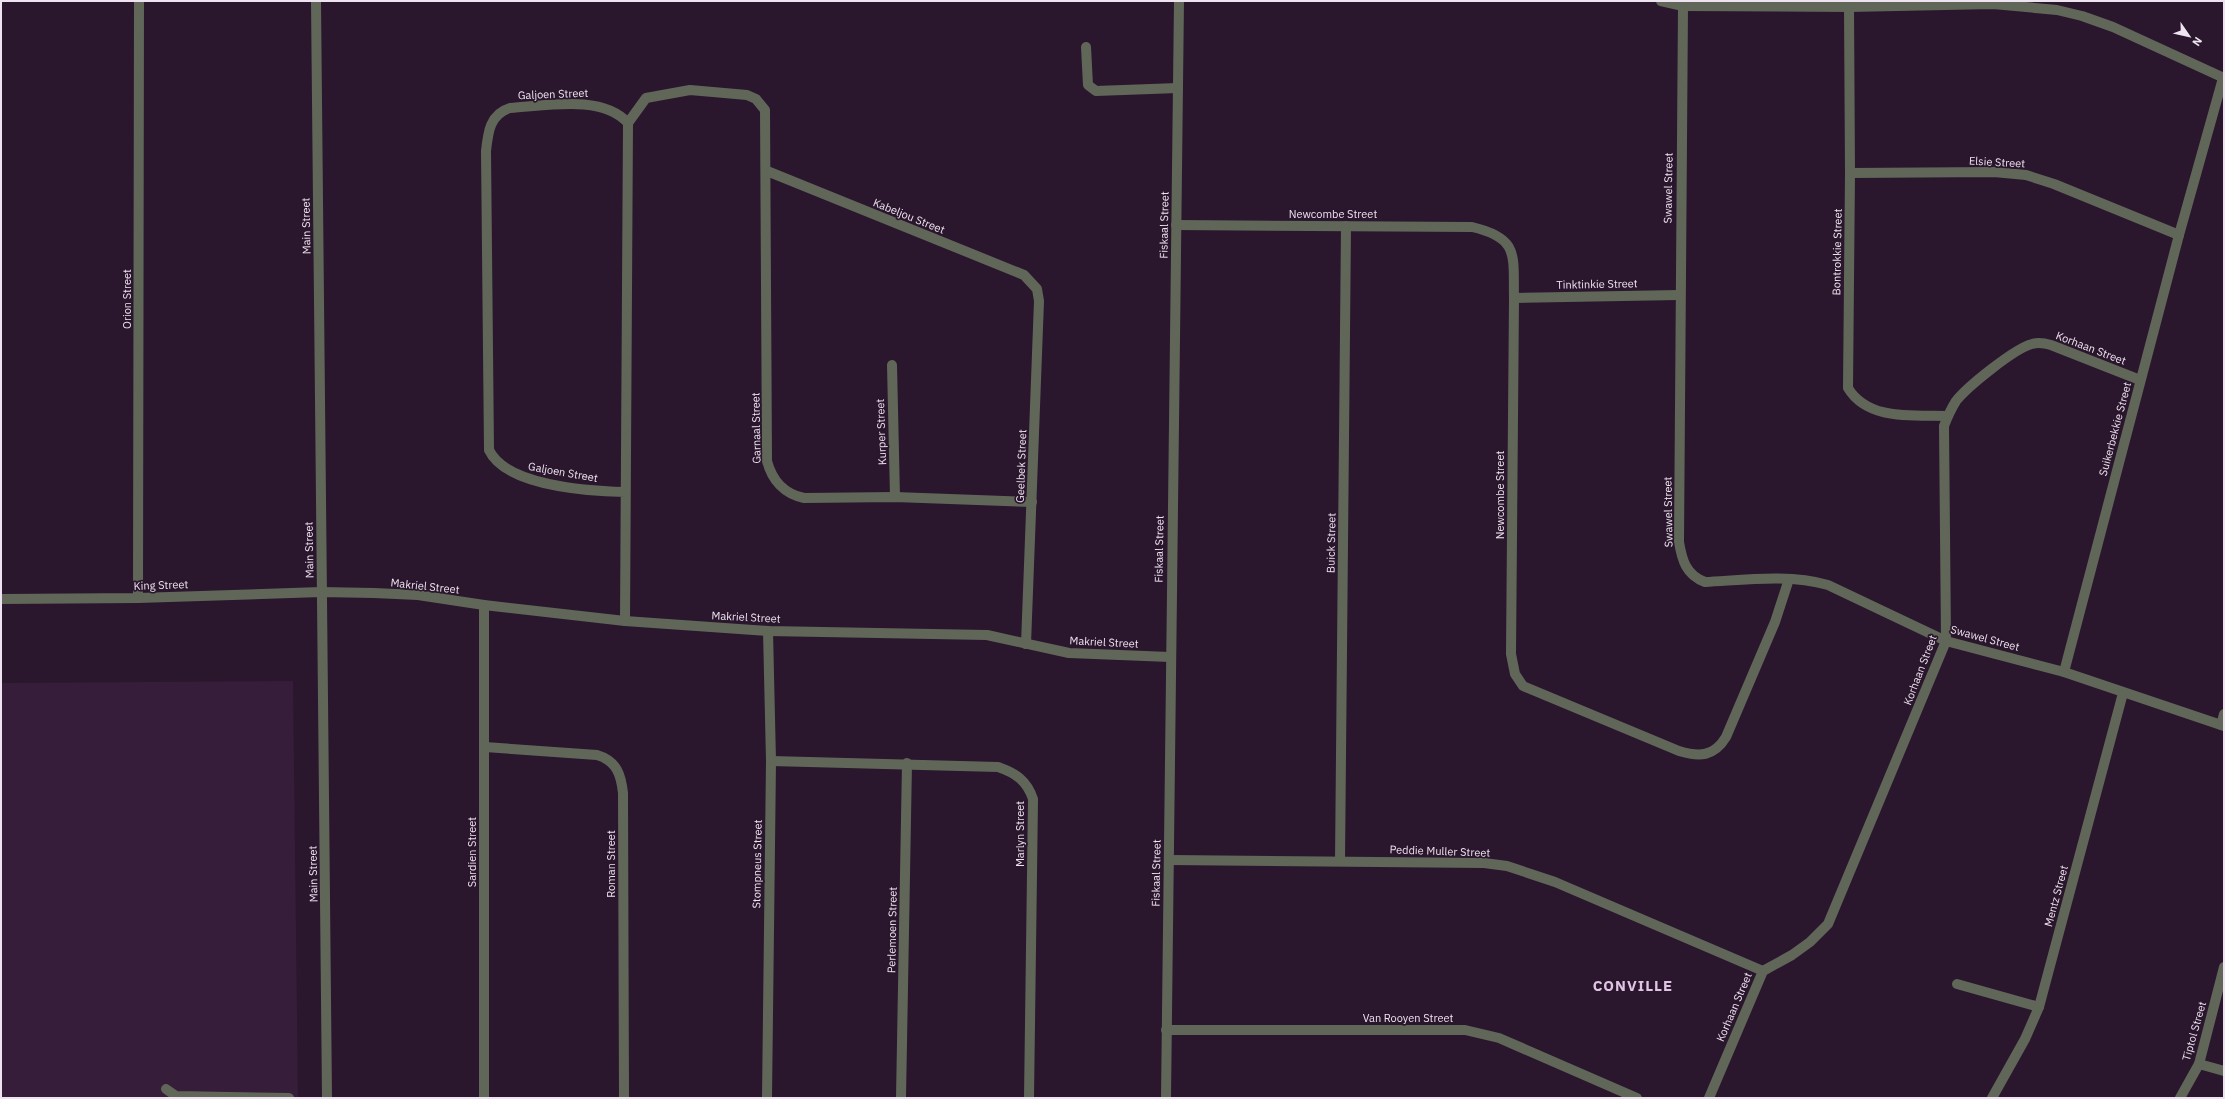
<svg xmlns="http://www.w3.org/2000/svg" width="2225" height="1099" font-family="'IBM Plex Sans',sans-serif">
	<rect width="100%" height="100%" fill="#2a172d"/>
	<path fill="#361d39" d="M293,681L298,1098H1V683Z"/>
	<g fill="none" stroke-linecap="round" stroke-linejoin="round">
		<g stroke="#606759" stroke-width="10">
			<path d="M316,1L327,1098"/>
			<path d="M1661,1L1683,6L1849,7L1993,4L2057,10L2082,16L2113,27L2224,78"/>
			<path d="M1683,6L1679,542C1682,560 1686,575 1705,582C1745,580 1789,574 1828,585L1946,641L2064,672L2224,726"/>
			<path d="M1849,7L1850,173L1848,388C1868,421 1913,415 1947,416"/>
			<path d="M1086,47L1088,85L1096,91L1178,88"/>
			<path d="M628,123L646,98L690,90L747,95L756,99L765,110L767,461C772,480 784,494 804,498L895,497L1032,502"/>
			<path d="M767,171L1024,275L1037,289L1039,301L1026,644"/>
			<path d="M1850,173L1994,172L2026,175L2054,184L2179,235"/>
			<path d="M1176,225L1472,227C1520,238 1513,256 1514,298L1511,654L1515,674L1523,686L1679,751C1699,757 1714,757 1726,737L1775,622L1789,579"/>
			<path d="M1514,298L1679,295"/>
			<path d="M892,365L895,497"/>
			<path d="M138,598L139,1"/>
			<path d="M1,599L138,598L321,592L374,593L418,595L484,605L625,621L768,631L987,635L1069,653L1170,657"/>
			<path d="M625,621L628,123C602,94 546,106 510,108C490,114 488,132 486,151L489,450C506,486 589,491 625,492"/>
			<path d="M2064,672L2179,235L2223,78"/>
			<path d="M2221,725L2224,714"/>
			<path d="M485,747L597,755C617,761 621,775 623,793L624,1098"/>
			<path d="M771,761L998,767C1016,773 1027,781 1033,799L1029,1098"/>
			<path d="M1169,860L1484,863L1507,866L1555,882L1763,971"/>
			<path d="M1340,861L1346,226"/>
			<path d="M1957,984L2039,1007"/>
			<path d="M1166,1030H1465L1499,1038L1637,1098"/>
			<path d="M2199,1064L2224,1071"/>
			<path d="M166,1089L176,1096L289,1098"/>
			<path d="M484,1098V605"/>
			<path d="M767,1098L771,761L768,631"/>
			<path d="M901,1098L907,763"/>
			<path d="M1166,1098L1179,1"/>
			<path d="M1709,1098L1763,971L1792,955L1810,942L1828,924L1946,641L1944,426C1947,418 1951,409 1956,401C1967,387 2015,348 2032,344C2039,342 2044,343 2051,345L2140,380"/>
			<path d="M1992,1098L2025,1039L2039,1007L2123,693"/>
			<path d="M2180,1098L2199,1064L2224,967"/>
		</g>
	</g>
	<g text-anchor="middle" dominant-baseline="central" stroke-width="3.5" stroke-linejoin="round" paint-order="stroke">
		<g font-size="11" fill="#efe2f1" stroke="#2a172d">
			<text transform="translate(553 94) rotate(-2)">Galjoen Street</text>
			<text transform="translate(1997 162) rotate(3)">Elsie Street</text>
			<text transform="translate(1668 188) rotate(-89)">Swawel Street</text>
			<text x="1333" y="214">Newcombe Street</text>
			<text transform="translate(909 216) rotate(22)">Kabeljou Street</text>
			<text transform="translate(1164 225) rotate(-89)">Fiskaal Street</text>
			<text transform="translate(306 226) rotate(-91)">Main Street</text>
			<text transform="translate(1837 252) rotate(-89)">Bontrokkie Street</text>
			<text transform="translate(1597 284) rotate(-1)">Tinktinkie Street</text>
			<text transform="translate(127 299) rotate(-90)">Orion Street</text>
			<text transform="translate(2091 348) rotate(21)">Korhaan Street</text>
			<text transform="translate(756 428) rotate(-91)">Garnaal Street</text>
			<text transform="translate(2115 429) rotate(-75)">Suikerbekkie Street</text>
			<text transform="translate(881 432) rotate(-92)">Kurper Street</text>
			<text transform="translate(1021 466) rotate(-88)">Geelbek Street</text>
			<text transform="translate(563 472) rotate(10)">Galjoen Street</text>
			<text transform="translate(1500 495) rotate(-90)">Newcombe Street</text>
			<text transform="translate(1668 512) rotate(-91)">Swawel Street</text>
			<text transform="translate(1331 543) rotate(-89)">Buick Street</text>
			<text transform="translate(1159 549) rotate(-89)">Fiskaal Street</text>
			<text transform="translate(309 550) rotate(-91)">Main Street</text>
			<text transform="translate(161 585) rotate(-2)">King Street</text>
			<text transform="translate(425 586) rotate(6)">Makriel Street</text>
			<text transform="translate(746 617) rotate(3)">Makriel Street</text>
			<text transform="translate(1985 638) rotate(15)">Swawel Street</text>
			<text transform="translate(1104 642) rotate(3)">Makriel Street</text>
			<text transform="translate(1920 670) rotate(-69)">Korhaan Street</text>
			<text transform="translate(1020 834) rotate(-90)">Marlyn Street</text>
			<text transform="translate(1440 851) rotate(2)">Peddie Muller Street</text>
			<text transform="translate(472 852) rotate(-90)">Sardien Street</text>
			<text transform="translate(611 864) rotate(-90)">Roman Street</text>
			<text transform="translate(757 864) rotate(-89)">Stompneus Street</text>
			<text transform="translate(1156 873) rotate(-89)">Fiskaal Street</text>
			<text transform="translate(313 874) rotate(-91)">Main Street</text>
			<text transform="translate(2056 896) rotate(-75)">Mentz Street</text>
			<text transform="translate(892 930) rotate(-89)">Perlemoen Street</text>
			<text transform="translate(1734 1007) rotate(-67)">Korhaan Street</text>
			<text x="1408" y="1018">Van Rooyen Street</text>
			<text transform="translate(2194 1031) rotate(-74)">Tiptol Street</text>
		</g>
		<g font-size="15" font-weight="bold" letter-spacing="1" fill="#dfc5e3" stroke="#2a172d">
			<text x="1633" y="985">CONVILLE</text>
		</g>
	</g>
	<rect width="2225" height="1099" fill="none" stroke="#efe2f1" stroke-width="4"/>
	<g transform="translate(2189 36) rotate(124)" stroke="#2a172d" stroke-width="3" paint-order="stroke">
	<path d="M0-3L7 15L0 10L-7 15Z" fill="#efe2f1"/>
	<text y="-6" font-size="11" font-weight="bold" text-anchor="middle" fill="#efe2f1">N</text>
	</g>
</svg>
